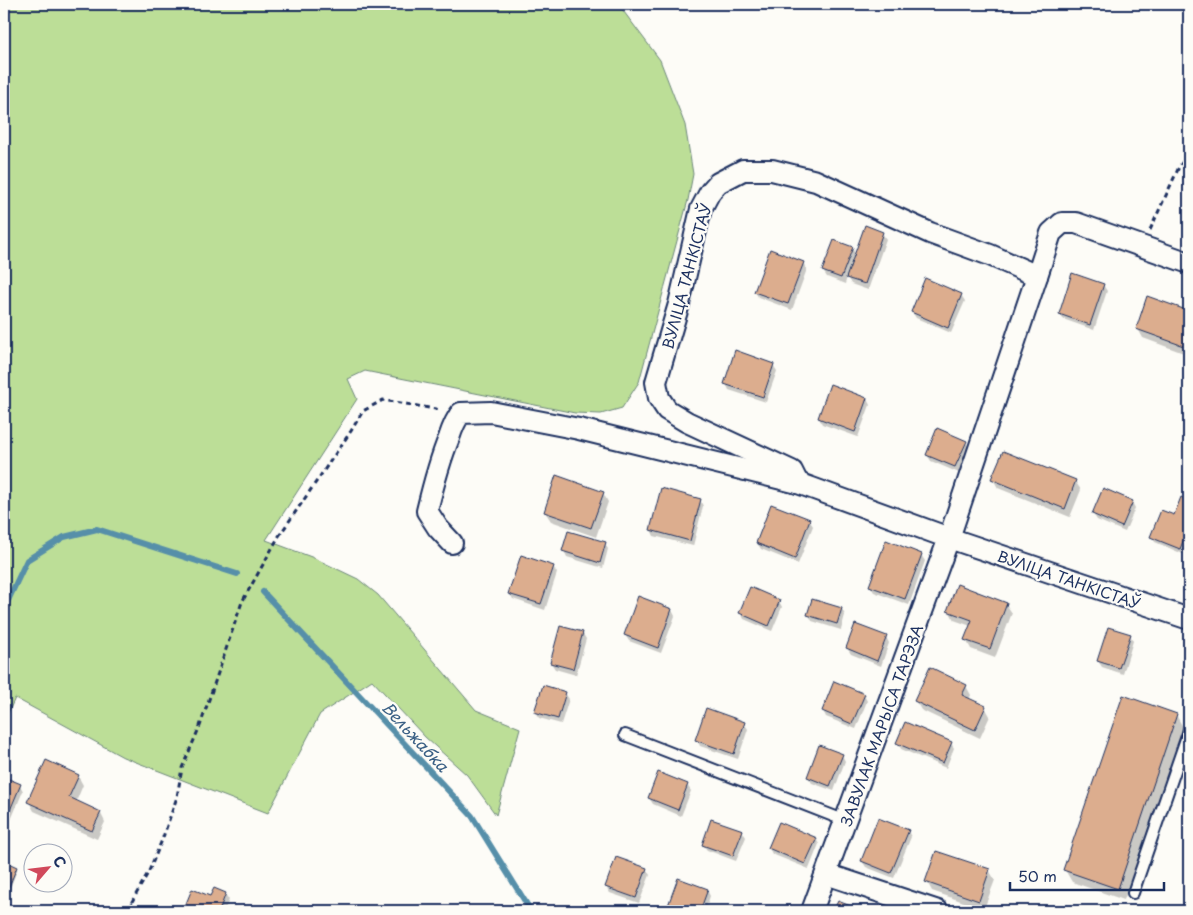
<svg xmlns="http://www.w3.org/2000/svg" width="1193" height="915" font-family="'Playpen Sans',sans-serif">
	<rect width="100%" height="100%" fill="#fdfcf7"/>
	<filter id="ink" filterUnits="userSpaceOnUse"><feTurbulence type="fractalNoise" baseFrequency=".02" numOctaves="2"/><feDisplacementMap in="SourceGraphic" scale="10" xChannelSelector="R" yChannelSelector="G"/><feConvolveMatrix kernelMatrix="1 2 1 2 8 2 1 2 1" color-interpolation-filters="sRGB"/></filter>
	<g filter="url(#ink)">
		<path fill="#bcde97" stroke="#6c867a" d="M4,4H618L660,60L685,125L693,174L688,200L639,382L622,408L601,414L575,413L365,371L348,379L357,399L266,540L314,558L358,579L378,595L476,710L520,728L496,815L467,775L425,737L372,680L320,714L268,813L123,757L15,698L4,722Z"/>
		<g fill="#0003">
			<path d="M882,233L886,239L868,290L851,284L847,277L845,284L827,277L823,271L852,248L856,255Z"/>
			<path d="M803,263L807,269L792,310L758,297L755,291Z"/>
			<path d="M1103,285L1107,291L1094,330L1063,319L1060,314Z"/>
			<path d="M961,295L965,301L951,333L916,318L912,312Z"/>
			<path d="M1148,298L1189,312V355L1143,338L1138,329Z"/>
			<path d="M773,365L777,371L766,402L729,390L726,384Z"/>
			<path d="M867,399L870,405L858,437L822,424L819,418Z"/>
			<path d="M966,442L969,448L959,473L931,461L927,455Z"/>
			<path d="M993,479L1075,481L1081,490L1070,517L998,488Z"/>
			<path d="M603,493L608,502L596,537L551,521L545,512Z"/>
			<path d="M1182,499L1189,502V540L1183,554L1155,542L1151,536L1174,517Z"/>
			<path d="M700,500L703,506L693,546L654,536L651,530Z"/>
			<path d="M1132,502L1135,508L1125,532L1097,520L1093,514Z"/>
			<path d="M809,520L813,526L798,564L761,549L757,543Z"/>
			<path d="M605,544L608,549L603,568L567,557L564,551Z"/>
			<path d="M921,555L925,561L909,605L874,592L870,586Z"/>
			<path d="M553,567L557,573L545,610L513,599L509,593Z"/>
			<path d="M639,598L672,610L675,616L661,653L629,641L625,635Z"/>
			<path d="M779,601L782,607L772,631L744,619L741,613Z"/>
			<path d="M813,601L842,609L845,615L841,630L812,621L809,615Z"/>
			<path d="M1006,604L1012,613L995,658L971,649L966,640L971,626L954,620L949,610Z"/>
			<path d="M583,634L586,639L576,675L555,669L551,663Z"/>
			<path d="M1130,635L1133,641L1123,674L1102,667L1098,661Z"/>
			<path d="M886,637L889,643L881,666L851,654L847,648Z"/>
			<path d="M966,686L971,695L969,700L985,707L990,716L980,738L921,710L915,700Z"/>
			<path d="M565,693L569,699L561,724L539,718L536,712Z"/>
			<path d="M864,695L867,701L856,729L826,717L823,711Z"/>
			<path d="M1176,715L1183,727L1124,900L1072,882L1065,870Z"/>
			<path d="M744,723L748,729L738,759L700,746L697,740Z"/>
			<path d="M898,743H951L954,748L946,768L901,749Z"/>
			<path d="M842,755L845,761L834,791L812,783L808,777Z"/>
			<path d="M78,776L83,785L76,802L100,812L105,822L97,839L34,811L29,802Z"/>
			<path d="M4,779L20,785L23,791L11,820L4,817Z"/>
			<path d="M687,785L691,791L681,816L653,804L649,798Z"/>
			<path d="M742,831L746,837L736,861L707,850L703,845Z"/>
			<path d="M908,831L911,837L894,878L866,867L862,861Z"/>
			<path d="M816,839L819,844L809,869L772,854L769,848Z"/>
			<path d="M4,863L16,868L17,870L9,891L4,889Z"/>
			<path d="M646,869L650,875L639,903L610,893L606,887Z"/>
			<path d="M989,870L995,880L984,909L932,891L927,882Z"/>
			<path d="M192,890L211,898L225,894L229,900L224,911H184Z"/>
			<path d="M707,890L710,896L705,911H667Z"/>
			<path d="M751,908L760,911H750Z"/>
		</g>
		<g fill="none" stroke-linecap="round" stroke-linejoin="round">
			<g stroke="#578fa9" stroke-width="6">
				<path d="M263,592L472,816L531,911"/>
				<path d="M4,609L27,560L64,537L97,529L237,574"/>
			</g>
		</g>
		<g fill="#dcad8e" stroke="#1b2f5e">
			<path d="M865,225L883,232L865,284L846,278Z"/>
			<path d="M834,240L853,247L841,278L822,271Z"/>
			<path d="M770,249L804,262L788,304L754,292Z"/>
			<path d="M1072,273L1104,284L1090,325L1059,314Z"/>
			<path d="M925,278L962,294L948,328L911,312Z"/>
			<path d="M1147,296L1189,311V348L1136,329Z"/>
			<path d="M735,350L774,364L763,397L724,384Z"/>
			<path d="M830,384L867,398L855,432L818,418Z"/>
			<path d="M937,428L967,441L955,467L926,455Z"/>
			<path d="M1003,451L1076,480L1065,509L991,479Z"/>
			<path d="M556,475L604,492L591,528L544,512Z"/>
			<path d="M661,488L701,499L690,541L650,530Z"/>
			<path d="M1103,488L1133,501L1122,527L1092,514Z"/>
			<path d="M1181,497L1189,501V526L1180,549L1150,537L1161,510L1174,515Z"/>
			<path d="M771,504L810,519L795,559L756,543Z"/>
			<path d="M568,531L606,542L600,563L562,551Z"/>
			<path d="M886,540L922,554L905,599L869,586Z"/>
			<path d="M521,555L554,566L541,604L508,594Z"/>
			<path d="M957,584L1007,603L990,649L964,640L972,620L947,611Z"/>
			<path d="M750,587L780,600L769,626L739,613Z"/>
			<path d="M638,596L672,609L658,648L624,635Z"/>
			<path d="M812,599L842,608L837,624L807,615Z"/>
			<path d="M855,624L887,636L877,661L846,648Z"/>
			<path d="M560,626L583,632L573,669L550,663Z"/>
			<path d="M1108,627L1131,634L1119,668L1097,661Z"/>
			<path d="M930,667L967,685L962,695L986,706L975,730L914,701Z"/>
			<path d="M834,681L865,694L852,724L822,711Z"/>
			<path d="M543,685L566,692L558,719L534,712Z"/>
			<path d="M1123,695L1177,714L1118,889L1063,870Z"/>
			<path d="M706,708L745,722L734,754L695,740Z"/>
			<path d="M905,722L952,742L943,763L896,743Z"/>
			<path d="M819,745L843,754L830,786L807,777Z"/>
			<path d="M46,760L79,775L69,797L101,812L92,831L27,802Z"/>
			<path d="M658,772L688,784L678,810L648,798Z"/>
			<path d="M4,777L21,784L8,815L4,814Z"/>
			<path d="M878,818L909,830L891,873L861,861Z"/>
			<path d="M711,819L743,830L733,856L702,845Z"/>
			<path d="M779,822L817,838L805,864L768,848Z"/>
			<path d="M936,851L990,869L979,901L925,882Z"/>
			<path d="M616,857L647,868L636,898L605,887Z"/>
			<path d="M4,861L17,867L8,889L4,887Z"/>
			<path d="M678,878L708,889L700,911H666Z"/>
			<path d="M214,888L226,893L219,911H183L192,889L210,896Z"/>
			<path d="M838,901L863,911H833Z"/>
			<path d="M7,904L24,911H5Z"/>
		</g>
		<g fill="none" stroke-linecap="round" stroke-linejoin="round">
			<defs>
				<g id="service">
					<path d="M625,735L846,821"/>
					<path d="M1133,893L1189,730"/>
				</g>
				<g id="minor">
					<path d="M1037,276L1051,233L1062,223H1076L1189,263"/>
					<path d="M798,483L792,471L687,422L667,410L659,398L656,382L679,304L701,209L710,192L718,183L743,170H772L816,181L930,233L990,255L1037,276L949,538L812,911"/>
					<path d="M452,543L438,528L427,511C433,486 439,462 449,438C452,429 455,420 461,413L491,412L579,429L798,483L949,538L1189,619"/>
					<path d="M826,874L938,911"/>
				</g>
			</defs>
			<use href="#service" stroke="#1b2f5e" stroke-width="14"/>
			<use href="#minor" stroke="#1b2f5e" stroke-width="24"/>
			<g stroke="#1b2f5e" stroke-width="3" stroke-dasharray="5 4" stroke-linecap="butt">
				<path d="M1150,230L1179,167L1189,153"/>
				<path d="M129,911V907L149,871L162,840L177,797L182,768L200,726L242,602L279,536L351,431L363,411L383,400L441,410"/>
			</g>
			<use href="#service" stroke="#fdfcf7" stroke-width="10"/>
			<use href="#minor" stroke="#fdfcf7" stroke-width="20"/>
		</g>
	</g>
	<g text-anchor="middle" dominant-baseline="central" stroke-width="4.5" stroke-linejoin="round" paint-order="stroke">
		<g font-size="15" fill="#1b2f5e" stroke="#fdfcf7">
			<text transform="translate(686 276) rotate(-75)">ВУЛІЦА ТАНКІСТАЎ</text>
			<text transform="translate(1069 579) rotate(19)">ВУЛІЦА ТАНКІСТАЎ</text>
			<text transform="translate(881 725) rotate(-70)">ЗАВУЛАК МАРЫСА ТАРЭЗА</text>
		</g>
		<g font-size="16" font-style="italic" fill="#395f84" stroke="#fdfcf7">
			<text transform="translate(416 736) rotate(47)">Вельжабка</text>
		</g>
	</g>
	<rect width="1193" height="915" fill="none" stroke="#fdfcf7" stroke-width="20"/>
	<rect x="10" y="10" width="1173" height="895" fill="none" stroke="#1b2f5e" stroke-width="2" filter="url(#ink)"/>
	<g transform="translate(48 868) rotate(62)"><circle r="24" fill="#fdfcf7" stroke="#a3aaba"/>
	<path d="M0-4L9 19L0 12L-9 19Z" fill="#d1495b"/>
	<text y="-8" font-size="14" font-weight="bold" text-anchor="middle" fill="#1b2f5e">С</text>
	</g>
	<path d="M1010 882v8h154v-8" fill="none" stroke="#1b2f5e" stroke-width="2.5"/>
	<text x="1018" y="882" font-size="15" fill="#1b2f5e" stroke="#fdfcf7" stroke-width="4" paint-order="stroke">50 m</text>
</svg>
